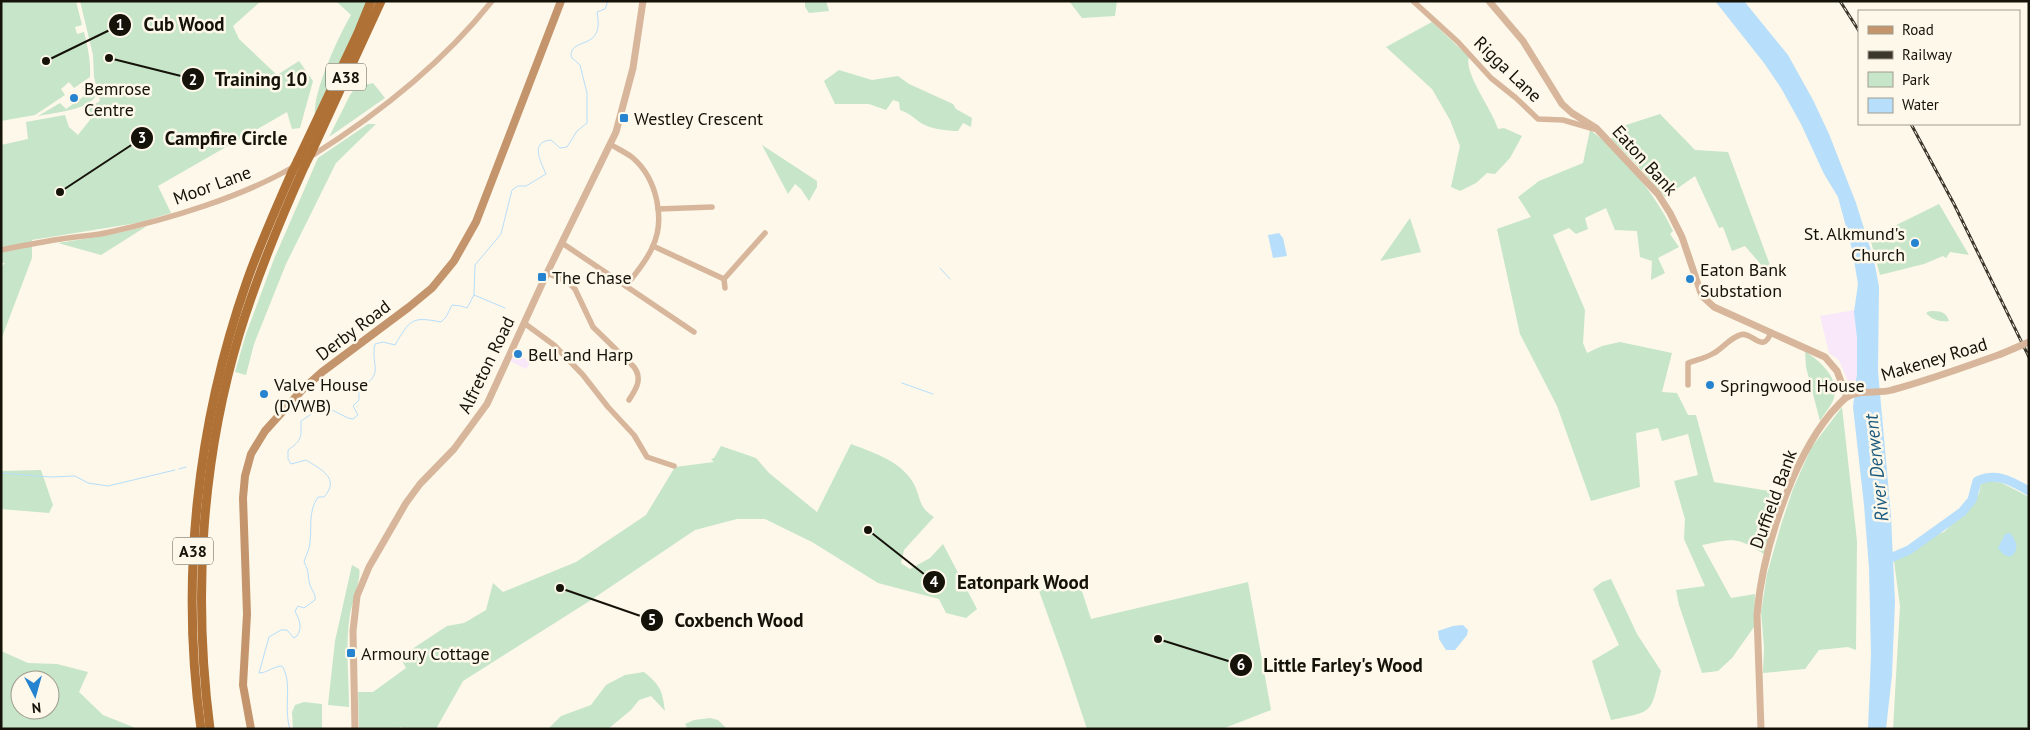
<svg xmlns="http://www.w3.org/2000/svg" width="2030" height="730" font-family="'PT Sans',sans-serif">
	<rect width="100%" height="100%" fill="#fdf8e9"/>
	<g fill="#f9e8fa">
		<path d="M1855,310L1857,338V373L1854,388L1851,389L1839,360L1829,353L1820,316Z"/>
		<path d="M514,352L531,362L526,369L510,361Z"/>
	</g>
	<g fill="#c6e5c9" fill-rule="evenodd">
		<path d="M1,1H76L82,25L75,27L77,34L84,32C88,48 91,62 90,77L74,88L69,82L61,89L65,95L35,115L1,121Z"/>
		<path d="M80,1H261L233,26L239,39L277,75L299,61L313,81L300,128L292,129L287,112L158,186L171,213L137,223L32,240V258L1,340V267L5,263H1V145L28,139L26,122L65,115L69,127L78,135L93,116L88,108L100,101L94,77L93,55Z"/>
		<path d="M336,1H368L315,116C312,93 339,35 351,15Z"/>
		<path d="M805,1H826L829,11L809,13L805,7Z"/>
		<path d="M1069,1H1117L1115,16L1082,18Z"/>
		<path d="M1432,22L1469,57C1463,72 1493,111 1498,129L1504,128L1522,136L1510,158L1495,174L1487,173L1476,183L1460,191L1451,187L1460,146L1450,120L1432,89L1386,47Z"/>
		<path d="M839,70L872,80L898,76L909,84L953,104L956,109L972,118L971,127L963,123L958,131C948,131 930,129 921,123C914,118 909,113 900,110L899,102L893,100L886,110L869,104H835L824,81Z"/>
		<path d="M91,81L93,89L88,93L91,98L96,95C90,110 53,113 38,116L60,103L66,109L87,94L82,87Z"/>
		<path d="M373,83L385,98L329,137L350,95L356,87Z"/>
		<path d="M1660,114L1695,150L1728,152L1774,276L1768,279L1764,268L1745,246L1732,251L1723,227L1719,228L1695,176L1665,197L1636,164L1611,139L1623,126Z"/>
		<path d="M368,124H376L336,163L286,264L254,344L246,375L235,372L246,334L274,259L318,158Z"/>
		<path d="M1590,130C1622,153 1656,195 1673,231L1670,234L1679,247L1658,258L1665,273L1651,280L1652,261L1640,257L1637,231L1615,230L1606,208L1585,218L1588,229L1576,234L1569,228L1553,235L1585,310L1583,343L1587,353L1602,346L1620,342L1672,353L1662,392L1677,393L1688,415H1696L1714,482L1782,493L1764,554C1734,536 1736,539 1702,545L1731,598L1755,594L1754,627L1732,658L1718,671L1702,673L1679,605L1676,590L1705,586L1684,539L1685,519L1674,481L1698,475L1688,434L1662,441L1658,428L1636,433L1640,487L1591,501L1557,406L1520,334L1497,229L1531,217L1518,197L1539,181L1583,163Z"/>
		<path d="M762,145L817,181V187L809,201L801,189L795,184L788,194Z"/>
		<path d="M1939,204L1969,255L1950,252L1946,258L1943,256L1924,264L1880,275L1870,238Z"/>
		<path d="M1410,218L1421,252L1380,261Z"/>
		<path d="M147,226L101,255L58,243L109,235Z"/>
		<path d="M1930,311C1939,311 1946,311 1949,321C1940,322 1932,320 1926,313Z"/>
		<path d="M1805,351C1819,361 1840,377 1834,398C1832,405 1824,414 1820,421L1806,367Z"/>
		<path d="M1842,407L1857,541L1856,650L1848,647L1819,650L1805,669L1763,673L1764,647L1761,612L1767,574L1781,525L1793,489L1811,448Z"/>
		<path d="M851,444C874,453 901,461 914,484C921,498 918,507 934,517L904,550L901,563L910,569L930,558L943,544L977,609L966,618L946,613L939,599L878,583L812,542L765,519H737L695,530L588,602L463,681L436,729H406L400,727L399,729H359L358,692H373L406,668L400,657L447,626L464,623L486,610L493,583L503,592L576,562L646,515L675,467L714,462L711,459L714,458L721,446L756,458L769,473L817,512Z"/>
		<path d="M41,470L53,505L49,513L1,509V471Z"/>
		<path d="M1992,481L2002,483L2029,497V729H1893L1900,606L1894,561L1919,547L1934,535L1944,532L1971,505L1979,494L1981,483Z"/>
		<path d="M352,565L359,569C362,575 352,604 350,614C345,645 349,676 349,707L328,705L335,641Z"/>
		<path d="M1078,579L1091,619L1248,582L1271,710L1222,729H1087L1064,660L1039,591Z"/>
		<path d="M1611,579L1637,634L1661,671C1650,714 1655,711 1611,720L1592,661L1619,645L1593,589L1602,582Z"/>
		<path d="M1,651L28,663L57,664L88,672L79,692L103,715L138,729H1ZM20,680H50V710H20Z"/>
		<path d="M644,672C661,686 662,690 665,711L651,696L639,700L631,710L608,729H548L561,716L591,705L606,685L625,675Z"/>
		<path d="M304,702L322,704V729H293L292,712L295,705Z"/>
		<path d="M710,718L718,720L727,729H688L685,724L694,720Z"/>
	</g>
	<g fill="#b7defb">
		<path d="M1715,1H1744L1788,55L1813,100L1829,134L1856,203L1874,260L1879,287L1878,371L1891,516L1895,602L1892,675L1886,729H1868L1871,655L1869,568L1864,505L1853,407L1857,373V338L1854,312L1858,284L1852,249L1838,197L1824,174L1801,124L1781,88L1764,63Z"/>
		<path d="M1279,233L1283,238L1287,256L1273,258L1268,235Z"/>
		<path d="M2010,533C2017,542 2020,550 2010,557L2003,554L1998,548L2005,534Z"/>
		<path d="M1463,625L1468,630L1467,635L1455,650H1446L1439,639L1438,631L1453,626Z"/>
	</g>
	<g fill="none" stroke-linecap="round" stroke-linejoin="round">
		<g stroke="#b7defb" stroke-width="1">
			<path d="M940,268L950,279"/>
			<path d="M474,295L505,308"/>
			<path d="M902,383L933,394"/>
			<path d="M179,469L186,467"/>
			<path d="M1,473L50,477L75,476L88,483L108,486L175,470"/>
			<path d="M290,729C283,709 293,682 282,666C274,666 267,673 259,673L269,637L281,630H287L294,638L297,636C303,626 299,620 295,611L298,606L304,608L315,600C316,594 312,591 310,585C307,575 310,573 304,562C306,555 310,548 310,542C312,525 308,512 318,497H324C341,478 320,469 306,460L291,464L288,459V450C303,440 301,436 301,421L313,413L328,408L348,418L353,419L358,415L353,406L359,400V388C386,374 370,366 375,344L383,342L395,345C410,320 411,316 441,322L446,317L452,305L461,306L467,308L474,295L475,265L501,234L512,190L518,186H526L546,174C541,162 529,142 551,140L560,148L567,147L577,131L587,123V93L580,65L571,57C570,35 605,53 597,12L605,9L608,1"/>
		</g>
		<path stroke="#b7defb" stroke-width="9" d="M1886,560L1909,550L1962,512L1972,500L1977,481C1997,472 2011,481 2029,491"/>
		<g stroke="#d7b69b" stroke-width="5.5">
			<path d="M1413,1L1458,42L1491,78L1516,98L1538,119L1563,120L1594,129"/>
			<path d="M610,144C618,149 627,153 633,158C657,179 666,220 652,248C646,262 635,274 626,286"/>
			<path d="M310,157C377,115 442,64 492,1"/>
			<path d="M658,209L712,207"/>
			<path d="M562,243L694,332"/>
			<path d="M653,246L724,279L725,288"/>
			<path d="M1,250C21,246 41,242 61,239C77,236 94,236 110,232C169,219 242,197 293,167"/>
			<path d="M547,273L568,282L575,289L593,327L634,367C643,379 636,389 629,400"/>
			<path d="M724,279L765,233"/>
			<path d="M524,323L554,345L583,375L608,407L634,435L647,457L674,466"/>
			<path d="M1688,385V363C1696,360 1706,358 1714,353C1723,348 1730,338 1740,335C1752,330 1763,356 1771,332"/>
		</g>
		<g stroke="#d7b69b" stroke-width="7">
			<path d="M1489,1L1523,41L1562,104L1572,113L1596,128L1658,194L1670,213L1682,237L1702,296L1714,307L1825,357L1837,371L1847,397"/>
			<path d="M355,729L353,631L357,596L369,567L406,503L420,484L454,449L487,404L547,273L616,132L633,68L643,1"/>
			<path d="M1761,729L1757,615C1762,553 1791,461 1831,413C1836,408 1841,401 1847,397C1860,389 1879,394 1892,390C1929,380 1965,367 2001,354"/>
		</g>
		<path stroke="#c4956c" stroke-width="8" d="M251,729L243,685L247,614L243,498L245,476L251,454L265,431L302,390L322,372L409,307L432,288L454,261L476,222L561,1"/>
		<g stroke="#b07136" stroke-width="9">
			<path d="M311,153L381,1"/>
			<path d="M298,160L358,33L371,1"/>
			<path d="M201,729C180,579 197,423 247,281C260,244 276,208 292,172"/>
			<path d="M210,729C193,598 201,462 239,335C257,276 280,220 305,165"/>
		</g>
		<defs>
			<g id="rail">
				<path d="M1840,1L1859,31"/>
				<path d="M1911,124L1954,204L2029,357"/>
			</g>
		</defs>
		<use href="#rail" stroke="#3b372d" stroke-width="3"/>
		<use href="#rail" stroke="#fdf8e9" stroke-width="1" stroke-dasharray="4" stroke-linecap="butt"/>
		<path stroke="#d7b69b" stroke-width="7" d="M2001,354L2029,342"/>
		<g stroke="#b07136" stroke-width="9">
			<path d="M305,165L311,153"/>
			<path d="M292,172L298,160"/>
		</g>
	</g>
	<g fill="#2583d0" stroke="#fdf8e9" stroke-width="2">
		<circle cx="74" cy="98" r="5"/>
		<rect x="619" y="113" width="10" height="10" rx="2.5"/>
		<circle cx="1915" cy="243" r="5"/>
		<rect x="537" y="272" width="10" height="10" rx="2.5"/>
		<circle cx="1690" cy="279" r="5"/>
		<circle cx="518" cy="354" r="5"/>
		<circle cx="1710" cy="385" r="5"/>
		<circle cx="264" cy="394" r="5"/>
		<rect x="346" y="648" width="10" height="10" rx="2.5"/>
	</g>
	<g text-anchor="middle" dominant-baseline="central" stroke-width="5" stroke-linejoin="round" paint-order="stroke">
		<g fill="#fdf8e9" stroke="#5b574c" stroke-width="1">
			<rect x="326" y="63.5" width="40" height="27" rx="4"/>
			<rect x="173" y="537.5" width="40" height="27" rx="4"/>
		</g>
		<g font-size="16" font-weight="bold" fill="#151209">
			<text x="346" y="77">A38</text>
			<text x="193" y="551">A38</text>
		</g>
		<g font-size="18" fill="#151209" stroke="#fdf8e9">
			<text transform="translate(1508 69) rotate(44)">Rigga Lane</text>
			<text transform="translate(1645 160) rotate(48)">Eaton Bank</text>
			<text transform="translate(212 185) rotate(-20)">Moor Lane</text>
			<text transform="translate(353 330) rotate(-37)">Derby Road</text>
			<text transform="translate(1934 359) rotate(-17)">Makeney Road</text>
			<text transform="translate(486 365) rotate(-64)">Alfreton Road</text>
			<text transform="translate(1773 499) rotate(-70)">Duffield Bank</text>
		</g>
		<g font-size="18" fill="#151209" stroke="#fdf8e9" text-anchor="start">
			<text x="84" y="88">Bemrose<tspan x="84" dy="21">Centre</tspan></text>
			<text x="634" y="118">Westley Crescent</text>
			<text x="1905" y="233" text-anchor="end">St. Alkmund's<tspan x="1905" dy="21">Church</tspan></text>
			<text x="1700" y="269">Eaton Bank<tspan x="1700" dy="21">Substation</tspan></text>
			<text x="552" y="277">The Chase</text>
			<text x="528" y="354">Bell and Harp</text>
			<text x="274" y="384">Valve House<tspan x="274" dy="21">(DVWB)</tspan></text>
			<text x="1720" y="385">Springwood House</text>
			<text x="361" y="653">Armoury Cottage</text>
		</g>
		<g font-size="19" font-style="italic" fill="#19597e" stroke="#fdf8e9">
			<text transform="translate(1876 468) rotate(-96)">River Derwent</text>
		</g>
	</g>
	<path fill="none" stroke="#151209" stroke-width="2" d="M46 61L120 25M109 58L193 79M60 192L142 138M868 530L934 582M560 588L652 620M1158 639L1241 665"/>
	<g fill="#151209" stroke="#fdf8e9" stroke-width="2">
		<circle cx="46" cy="61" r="5"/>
		<circle cx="109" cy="58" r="5"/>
		<circle cx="60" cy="192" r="5"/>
		<circle cx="868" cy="530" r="5"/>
		<circle cx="560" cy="588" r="5"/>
		<circle cx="1158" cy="639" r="5"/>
		<circle cx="120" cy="25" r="12"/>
		<circle cx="193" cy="79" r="12"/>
		<circle cx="142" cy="138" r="12"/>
		<circle cx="934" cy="582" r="12"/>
		<circle cx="652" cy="620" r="12"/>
		<circle cx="1241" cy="665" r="12"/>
	</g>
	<g font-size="15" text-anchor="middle" font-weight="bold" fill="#fff">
		<text x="120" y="30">1</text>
		<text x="193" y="85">2</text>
		<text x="142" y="143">3</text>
		<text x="934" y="587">4</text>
		<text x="652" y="625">5</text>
		<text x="1241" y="670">6</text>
	</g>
	<g font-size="19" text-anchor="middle" font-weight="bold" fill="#151209" stroke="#fdf8e9" stroke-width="5" stroke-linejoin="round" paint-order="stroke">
		<text x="184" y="31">Cub Wood</text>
		<text x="261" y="86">Training 10</text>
		<text x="226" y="145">Campfire Circle</text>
		<text x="1023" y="589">Eatonpark Wood</text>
		<text x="739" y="627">Coxbench Wood</text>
		<text x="1343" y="672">Little Farley's Wood</text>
	</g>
	<rect width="2030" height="730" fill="none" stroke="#151209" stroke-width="5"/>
	<rect x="1858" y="10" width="162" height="115" fill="#fdf8e9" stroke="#a09c8f"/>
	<rect x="1868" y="26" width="25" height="8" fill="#c4956c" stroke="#a09c8f"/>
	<text x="1902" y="35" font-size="15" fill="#151209">Road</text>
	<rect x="1868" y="51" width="25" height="8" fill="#3b372d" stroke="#a09c8f"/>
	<text x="1902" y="60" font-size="15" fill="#151209">Railway</text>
	<rect x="1868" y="72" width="25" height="15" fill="#c6e5c9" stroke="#a09c8f"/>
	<text x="1902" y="85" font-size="15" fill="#151209">Park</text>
	<rect x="1868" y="98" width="25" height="15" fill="#b7defb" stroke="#a09c8f"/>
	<text x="1902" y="110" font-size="15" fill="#151209">Water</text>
	<g transform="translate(35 695) rotate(174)"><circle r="24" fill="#fdf8e9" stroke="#a09c8f"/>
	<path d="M0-4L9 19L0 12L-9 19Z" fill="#2583d0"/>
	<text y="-8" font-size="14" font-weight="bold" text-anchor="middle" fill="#151209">N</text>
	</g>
</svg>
